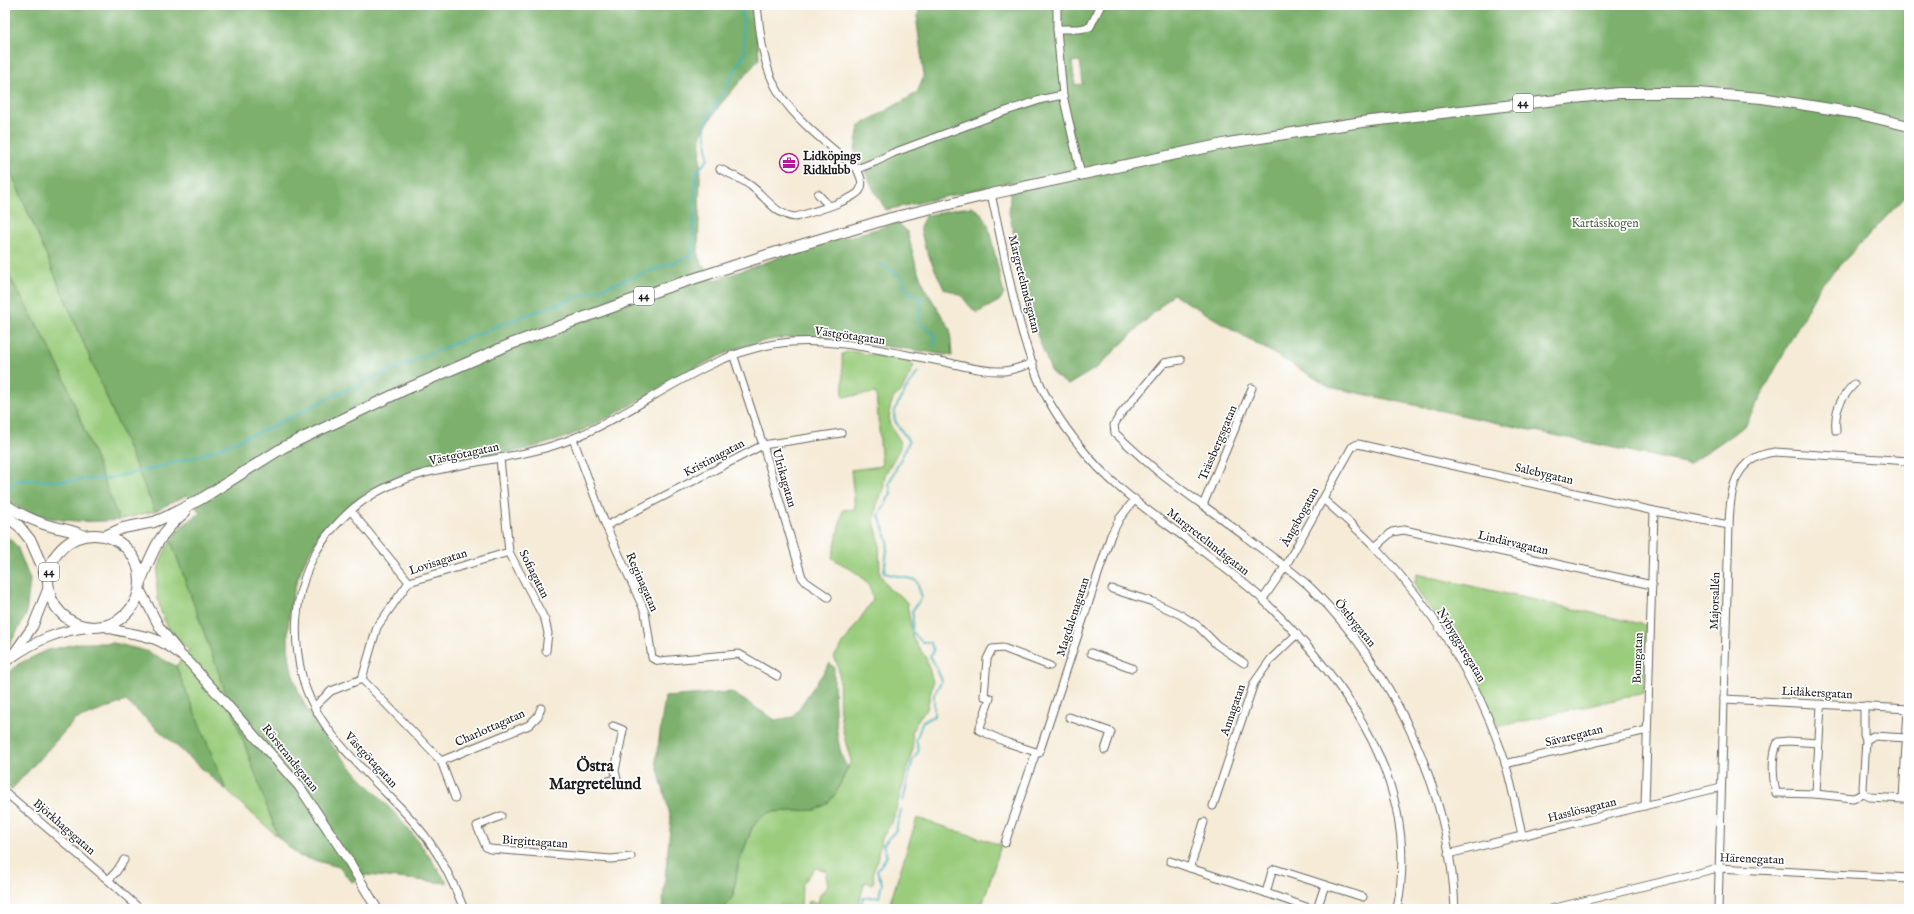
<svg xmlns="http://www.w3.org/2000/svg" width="1914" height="914" font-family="'IM FELL English',serif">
	<rect width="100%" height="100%" fill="#fff"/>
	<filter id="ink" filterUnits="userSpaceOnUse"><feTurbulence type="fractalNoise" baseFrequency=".025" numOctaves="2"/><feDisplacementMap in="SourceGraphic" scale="8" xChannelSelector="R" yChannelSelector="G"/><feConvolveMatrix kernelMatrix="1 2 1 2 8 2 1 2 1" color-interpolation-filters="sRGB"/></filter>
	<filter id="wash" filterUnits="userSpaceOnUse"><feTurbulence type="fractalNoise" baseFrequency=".012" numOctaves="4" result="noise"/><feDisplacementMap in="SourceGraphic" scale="16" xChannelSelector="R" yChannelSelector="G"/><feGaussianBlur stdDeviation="0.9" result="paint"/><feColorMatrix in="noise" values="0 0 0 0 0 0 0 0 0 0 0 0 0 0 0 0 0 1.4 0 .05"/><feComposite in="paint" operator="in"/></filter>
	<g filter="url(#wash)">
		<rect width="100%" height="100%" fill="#f5ebd7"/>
		<g fill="#9acc7c" stroke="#5b744c">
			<path d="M5,158L155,511L119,520L65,380L48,344L5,269Z"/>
			<path d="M850,351L908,361L914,366L902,390L893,399L890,408L889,423L899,439L900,448L885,475L883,491L877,504L874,521L879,540L880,574L889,589L901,596L907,603L913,639L926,658L933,682L927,709L919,718L912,731L913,749L893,820L882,838L878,854V860L873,872L874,880L872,884L865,882L857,909H807L809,901L818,903L820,895L828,885L826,875L827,871L815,868L802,885L801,909H788L789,906L782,905L770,909H724L733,896L738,866L752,828L759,819L770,812L816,810L828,803L836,793L851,761C846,745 842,729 840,712C838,695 843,671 834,657L873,600C869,575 852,571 832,558L843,510L855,509L851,470L882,466L876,393L843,397L842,354Z"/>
			<path d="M171,541L278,837L226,790L176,666L189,650C182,643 174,637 169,629C153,602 152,568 171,541Z"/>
			<path d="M1417,574L1646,625L1644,693L1498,727C1481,692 1464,658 1444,626C1435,614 1424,602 1417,589C1414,583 1415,579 1417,574Z"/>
			<path d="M917,818L1001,845L981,909H888Z"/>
		</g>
		<g fill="#7bb06c" stroke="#4c6644" fill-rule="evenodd">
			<path d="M5,5H756L759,59L719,106L701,134L698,257L713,281L800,250L898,223L907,231L917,269L926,290L950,329L952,356C923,351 895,347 865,344C845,341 826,337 806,337C775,336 743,345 716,358C661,383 613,422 555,441C511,456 462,458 416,471C337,494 287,558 288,641C290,717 351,765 398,817C417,838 432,860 447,883L367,875L352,882L339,867L299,856L278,837L171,541L178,529L200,513L187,495L155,511L5,158Z"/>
			<path d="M920,5H1909V193L1819,287L1745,426L1689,464L1330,387L1173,294L1098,367L1068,385L1052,373L1033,324L1009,212L1011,182L886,210L874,190L855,151L859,126L917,93L924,76L917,23ZM1080,61L1083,84L1075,85L1072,62Z"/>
			<path d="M972,207L981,213L988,225L1004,294L999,301L977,313C961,300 968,295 944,289L925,248L920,227L925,216L955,209Z"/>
			<path d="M5,269L48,344L65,380L119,520C83,523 34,523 5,498Z"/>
			<path d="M5,534L17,546L30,580L26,615L5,653V605L7,602Z"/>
			<path d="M80,643H114L146,651L176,666L226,790L126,701L75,720L11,790L5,785V678L18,664L48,650Z"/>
			<path d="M830,663L834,667C834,686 834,755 848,767L836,793L828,803L816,810L770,812L759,819L752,828L738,866L733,896L724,909H662L671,819L656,761L665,697L731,692L775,720L793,717Z"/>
		</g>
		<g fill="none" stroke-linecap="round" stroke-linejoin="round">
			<g stroke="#41b1bb" stroke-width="2">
				<path d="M880,264C894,271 904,277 909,294L921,298C921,308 918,315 920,325L933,332L935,338L934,345"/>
				<path d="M5,491L18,480L65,481L109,478L148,470L205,454L271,427L335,395L417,359L513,320L692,256L696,173L708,159L705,124L745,53L741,5"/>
				<path d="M5,557L8,572L5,587"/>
				<path d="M903,801L912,762L919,750L916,740L923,721L934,716V694L942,681L935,665L930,656L934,650L930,642H922L912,632L913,616L912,611L922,597L916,580L884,573L888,542L879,516L891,493L889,483L909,442C905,434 898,428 895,420C890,409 911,383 918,372"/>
				<path d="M860,909L863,898L879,897L882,883L877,871L887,856L883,845L896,830L901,810"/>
			</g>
		</g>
	</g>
	<g filter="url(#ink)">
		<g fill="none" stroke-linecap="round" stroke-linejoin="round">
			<defs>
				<g id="street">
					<path d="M757,5C760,34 763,68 779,93C799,124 830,146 857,169L875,162L893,153L1003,112L1043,99L1063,95"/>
					<path d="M1057,5V29L1063,95L1081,175"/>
					<path d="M1057,29H1079L1090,27L1101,5"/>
					<path d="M720,169C730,174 742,179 751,186C766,197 776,216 796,217C809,213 855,200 860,190C864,183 860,176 857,169"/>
					<path d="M818,194L829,206"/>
					<path d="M991,194C1005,254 1015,322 1038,379C1048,403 1063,425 1079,445C1111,488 1158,517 1200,549C1221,566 1245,582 1264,601C1348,682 1422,786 1397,909"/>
					<path d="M733,354L763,445L802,577L806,582L828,597"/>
					<path d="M1181,360L1164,363L1120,415L1114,425L1115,433C1130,447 1145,461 1161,474C1189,496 1219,516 1247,538C1269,555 1294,571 1314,591C1396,674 1450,792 1455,909"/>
					<path d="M1836,431C1834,411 1840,399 1854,384"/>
					<path d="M573,439L606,526L645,612L652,658L659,661L739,654L777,676"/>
					<path d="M500,458L509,552L545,620L548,633L546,651"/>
					<path d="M1323,499C1341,515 1360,531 1376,548C1431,606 1474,675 1501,750C1511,778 1516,807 1522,836"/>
					<path d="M1203,505L1252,388"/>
					<path d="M351,511L409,582"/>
					<path d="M606,526L763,445L841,433"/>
					<path d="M1375,547L1392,532L1404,530L1652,585"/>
					<path d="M1112,589L1153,602L1181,615L1198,626L1217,645L1244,663"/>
					<path d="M1263,599L1285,567L1352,447L1358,444L1654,511L1729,525"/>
					<path d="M1091,653L1132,668"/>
					<path d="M1050,666L1003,648L992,649L987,659L984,696L990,698L979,730L1008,743L1039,753L1111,535L1120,518L1135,499"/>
					<path d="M1724,699L1909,709"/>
					<path d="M1864,706V735L1866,740"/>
					<path d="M314,707L331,691L362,679"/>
					<path d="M1069,717L1111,732L1105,750"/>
					<path d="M1907,738L1873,736L1866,740L1863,788L1864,794L1870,797L1903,799L1908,709"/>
					<path d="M1819,743L1788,741L1778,742C1771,757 1773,778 1776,793L1816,794L1821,704"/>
					<path d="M441,761L529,725L538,716L541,708"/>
					<path d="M1505,764L1647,730"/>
					<path d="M604,782L617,779L615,771L623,730L613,726"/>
					<path d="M5,792L108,880"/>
					<path d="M1815,794L1853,798L1864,794"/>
					<path d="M455,798L441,761L362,679L377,627L409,582L509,552"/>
					<path d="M1213,806L1254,683L1271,659L1297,634"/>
					<path d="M1645,806L1654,511"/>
					<path d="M501,816L477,826L486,847L490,849L611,859L631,857"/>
					<path d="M1204,822L1190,868L1266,893"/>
					<path d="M1005,843L1036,752"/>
					<path d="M1448,854L1721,787"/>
					<path d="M124,860L116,872L108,880L140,909"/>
					<path d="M1170,861L1190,868"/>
					<path d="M464,909C452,880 438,850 417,826C378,780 317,736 302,676C293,639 294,599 310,564C319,543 332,528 349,512C411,456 501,469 574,438C647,408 709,348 791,342C839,338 897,354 945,362C964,366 984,372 1004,371C1014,370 1023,366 1033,363"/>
					<path d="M1312,909L1266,893L1272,871L1275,869L1363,897"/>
					<path d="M1317,909L1325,885"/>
					<path d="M1551,909L1718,868L1909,878"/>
					<path d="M1718,909L1729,525C1730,491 1733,457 1775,452L1909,461"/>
				</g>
				<g id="secondary">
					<path d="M140,590L160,628L179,652"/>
					<path d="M104,626C117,632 130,632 144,636C160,639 178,652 190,663L299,786L347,858L377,909"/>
					<path d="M14,653L33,626L49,586"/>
					<path d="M8,660C35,641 58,630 92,627"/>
				</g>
				<g id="primary">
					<path d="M5,504C17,513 30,519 44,524C58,529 71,529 84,536"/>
					<path d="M5,515L19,526L31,541L48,580"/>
					<circle cx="94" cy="581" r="46"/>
					<path d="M105,536L123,528L154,522L168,516L201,499L284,447L402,391L511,344L662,289L767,255L891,218L991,194L1228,143L1362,122L1619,93H1697L1762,98L1855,113L1909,126"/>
					<path d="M141,580C154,549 158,535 185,512"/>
				</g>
			</defs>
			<use href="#street" stroke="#68645d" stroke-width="9"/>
			<use href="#secondary" stroke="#68645d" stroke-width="11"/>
			<use href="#primary" stroke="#68645d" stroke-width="12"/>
			<use href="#street" stroke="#fff" stroke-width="7"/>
			<use href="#secondary" stroke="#fff" stroke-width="9"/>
			<use href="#primary" stroke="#fff" stroke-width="10"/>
		</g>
	</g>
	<defs>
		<symbol id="office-ring" viewBox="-11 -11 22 22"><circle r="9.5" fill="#fff" stroke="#b5179e" stroke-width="1.5"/><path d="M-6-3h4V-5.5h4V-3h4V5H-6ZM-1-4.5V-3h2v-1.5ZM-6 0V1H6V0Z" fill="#b5179e"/></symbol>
	</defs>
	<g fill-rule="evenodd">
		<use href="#office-ring" x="778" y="152" width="22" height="22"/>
	</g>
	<g text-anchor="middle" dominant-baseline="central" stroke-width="3.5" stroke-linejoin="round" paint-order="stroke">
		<g fill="#fff" stroke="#606060" stroke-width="1">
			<rect x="1513" y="94" width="20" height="18" rx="3"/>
			<rect x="634" y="287" width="20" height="18" rx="3"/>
			<rect x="39" y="563" width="20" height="18" rx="3"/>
		</g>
		<g font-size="11" font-weight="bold" fill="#1c1c1c">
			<text x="1523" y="103">44</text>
			<text x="644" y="296">44</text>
			<text x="49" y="572">44</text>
		</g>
		<g font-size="12" font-weight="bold" fill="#1c1c1c" stroke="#fff" text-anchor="start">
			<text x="803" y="156">Lidköpings<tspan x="803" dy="14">Ridklubb</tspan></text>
		</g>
		<g font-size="12" fill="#4e6242" stroke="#fff">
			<text x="1605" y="223">Kartåsskogen</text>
		</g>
		<g font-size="12" fill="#1c1c1c" stroke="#fff">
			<text transform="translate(1024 284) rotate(76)">Margretelundsgatan</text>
			<text transform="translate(850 336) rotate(8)">Västgötagatan</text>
			<text transform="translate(1218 443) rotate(-67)">Trässbergsgatan</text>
			<text transform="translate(464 454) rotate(-12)">Västgötagatan</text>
			<text transform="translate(714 458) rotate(-28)">Kristinagatan</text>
			<text transform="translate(1544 474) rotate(13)">Salebygatan</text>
			<text transform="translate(784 478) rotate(74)">Ulrikagatan</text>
			<text transform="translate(1300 517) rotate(-61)">Ängsbogatan</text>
			<text transform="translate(1208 542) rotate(38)">Margretelundsgatan</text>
			<text transform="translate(1513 543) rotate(13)">Lindärvagatan</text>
			<text transform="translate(438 562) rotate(-18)">Lovisagatan</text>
			<text transform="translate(534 574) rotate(63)">Sofiagatan</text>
			<text transform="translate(642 582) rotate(66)">Reginagatan</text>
			<text transform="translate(1715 601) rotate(-88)">Majorsallén</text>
			<text transform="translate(1073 617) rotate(-72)">Magdalenagatan</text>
			<text transform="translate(1355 623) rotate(51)">Östbygatan</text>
			<text transform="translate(1461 645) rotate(59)">Nybyggaregatan</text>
			<text transform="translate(1638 658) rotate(-88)">Bomgatan</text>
			<text transform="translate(1817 693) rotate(3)">Lidåkersgatan</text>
			<text transform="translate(1233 710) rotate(-71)">Annagatan</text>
			<text transform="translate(490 728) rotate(-24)">Charlottagatan</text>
			<text transform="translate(1574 736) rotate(-14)">Sävaregatan</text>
			<text transform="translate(290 758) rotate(51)">Rörstrandsgatan</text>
			<text transform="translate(371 760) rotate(47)">Västgötagatan</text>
			<text transform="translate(1582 810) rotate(-14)">Hasslösagatan</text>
			<text transform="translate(64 827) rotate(41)">Björkhagsgatan</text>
			<text transform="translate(535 842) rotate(4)">Birgittagatan</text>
			<text transform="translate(1752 859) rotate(2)">Härenegatan</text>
		</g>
		<g font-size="16" font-weight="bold" fill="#1c1c1c" stroke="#fff">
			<text x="595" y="767">Östra<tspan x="595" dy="18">Margretelund</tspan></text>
		</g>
	</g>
	<rect width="1914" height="914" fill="none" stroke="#fff" stroke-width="20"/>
</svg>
